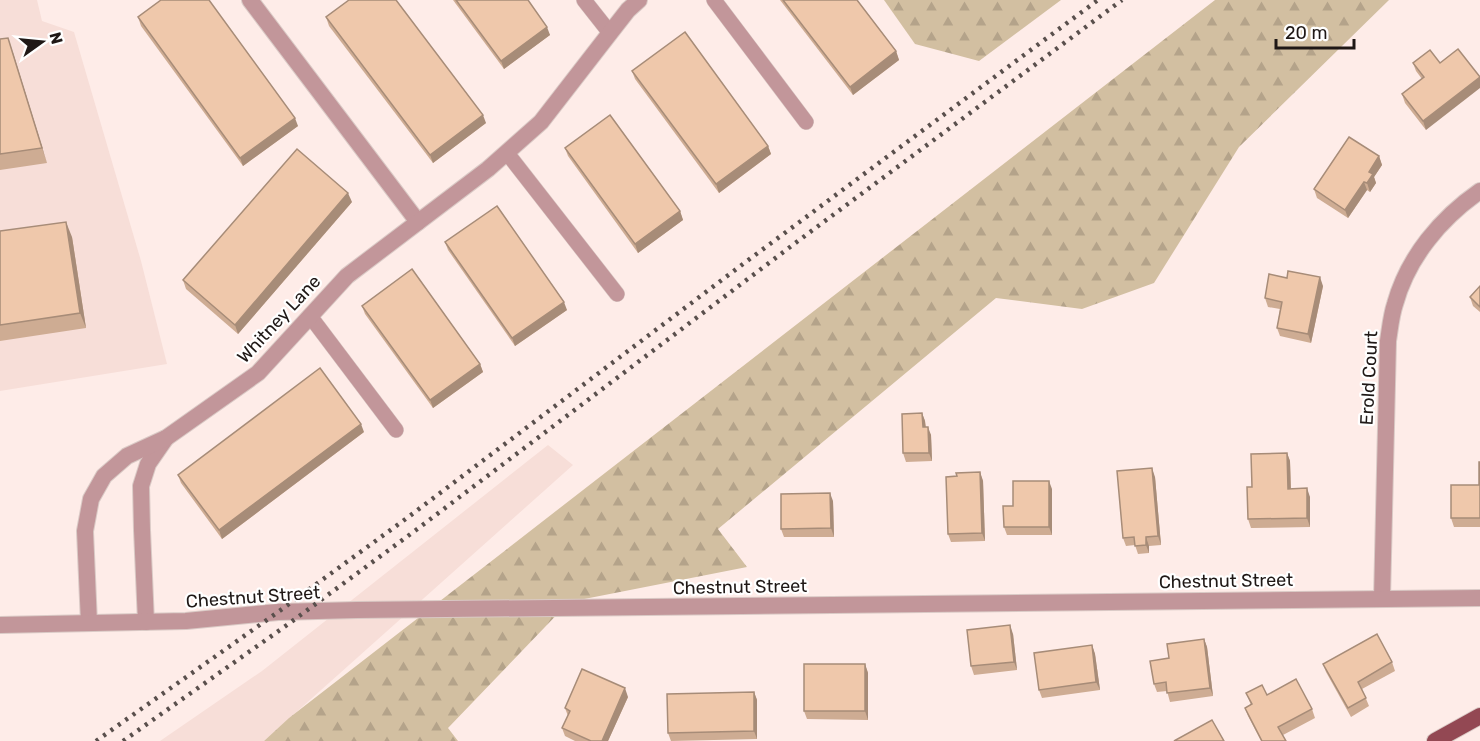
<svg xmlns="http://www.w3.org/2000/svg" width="1480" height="741" font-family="Rubik,sans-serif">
	<defs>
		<pattern id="forest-firs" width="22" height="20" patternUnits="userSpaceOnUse" patternTransform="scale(1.5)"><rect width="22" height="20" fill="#d2bfa1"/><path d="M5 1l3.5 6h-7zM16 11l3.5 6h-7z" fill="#b4a38a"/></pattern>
	</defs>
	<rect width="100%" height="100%" fill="#feece8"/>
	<g fill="#f7ded8">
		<path d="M0,0H37L42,21L74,32L141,261L167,364L0,391Z"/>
		<path d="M548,445L573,465L264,741H160L262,671Z"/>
	</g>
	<g fill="url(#forest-firs)">
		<path d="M884,0H1061L979,61L915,44Z"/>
		<path d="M1215,0H1389L1239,147L1154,283L1082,309L996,298L718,529L747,567L569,602L448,728L458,741H264L289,718Z"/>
	</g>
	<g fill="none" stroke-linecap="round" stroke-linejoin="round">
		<defs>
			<g id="service">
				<path d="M584,0L610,33"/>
				<path d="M714,0L806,122"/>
				<path d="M507,153L617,294"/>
				<path d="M310,316L396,430"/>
			</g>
			<g id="minor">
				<path d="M250,0L418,222"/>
				<path d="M1382,599L1388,341C1390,329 1391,316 1395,304C1408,257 1441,218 1480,191"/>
				<path d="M146,622L142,530L141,486L148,464L166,438"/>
				<path d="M89,623L85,531L91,499L104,476L127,456L166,438L258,373L347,276L488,169L541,122L610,33L628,10L639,0"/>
			</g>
			<path id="tertiary" d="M0,625L186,621L278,612L357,610L1480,598"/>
			<path id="primary" d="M1435,741L1480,716"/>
		</defs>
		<use href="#service" stroke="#dacac6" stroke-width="16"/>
		<use href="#minor" stroke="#dacac6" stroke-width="18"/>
		<use href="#tertiary" stroke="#dacac6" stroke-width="18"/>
		<use href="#primary" stroke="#dacac6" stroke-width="18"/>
		<use href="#service" stroke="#c2969a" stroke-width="15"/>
		<use href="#minor" stroke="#c2969a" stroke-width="16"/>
		<use href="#tertiary" stroke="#c2969a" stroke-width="16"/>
		<use href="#primary" stroke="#934853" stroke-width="16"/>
		<g stroke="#594f4c" stroke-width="4.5" stroke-dasharray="3 6" stroke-linecap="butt">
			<path d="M96,741L278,612L407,518L743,264L1098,0"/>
			<path d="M123,741L287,625L416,530L798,241L1122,0"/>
		</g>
	</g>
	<g fill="#ceac93">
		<path d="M453,0H528L550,35L504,69Z"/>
		<path d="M780,0H857L896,51L899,60L853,95Z"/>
		<path d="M138,17L298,126L243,166L141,26Z"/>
		<path d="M326,17L486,123L433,163L329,26Z"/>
		<path d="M0,39L13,53L47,163L0,170Z"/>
		<path d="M1430,50L1426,130L1405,103L1402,94L1422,79L1416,71L1413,63Z"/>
		<path d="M632,71L768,146L771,154L719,193L635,79Z"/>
		<path d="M565,148L680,211L683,220L638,253L568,156Z"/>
		<path d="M1379,156L1382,165L1374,177L1376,183L1370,192L1367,190L1348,218L1317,198L1314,189Z"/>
		<path d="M352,202L238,334L186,289L183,280Z"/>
		<path d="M0,231L72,237L86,328L0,341Z"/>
		<path d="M445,242L567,310L515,346L448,250Z"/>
		<path d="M1323,286L1311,343L1280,336L1277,328L1280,309L1268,307L1265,298Z"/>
		<path d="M1480,286V312L1473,306L1470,297Z"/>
		<path d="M362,306L480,364L483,372L433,408L365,314Z"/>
		<path d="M922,413L925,421L926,427L931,435L932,461L906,462L903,453Z"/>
		<path d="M364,432L222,539L181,483L178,475Z"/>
		<path d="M1287,453L1290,461L1291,489L1310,497V527L1251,528L1248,519L1252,487Z"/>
		<path d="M1480,462V527H1454L1451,518L1479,485Z"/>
		<path d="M980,472L983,481L985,541L951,542L948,534L957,476Z"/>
		<path d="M1155,477L1161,545L1149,546V553L1138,554L1135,545L1126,546L1123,538Z"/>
		<path d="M1052,489V535H1007L1004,527L1013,506Z"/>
		<path d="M833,501L834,537H784L781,529Z"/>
		<path d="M1013,634L1017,670L974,675L971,666Z"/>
		<path d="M1204,639L1207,647L1213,696L1170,702L1167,691L1157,692L1154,684L1169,658Z"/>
		<path d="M1092,645L1095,654L1100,690L1042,698L1039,690Z"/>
		<path d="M1392,662L1395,671L1362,689L1369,706L1351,717L1326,672L1323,664Z"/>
		<path d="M865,664L868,673V720L807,719L804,711Z"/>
		<path d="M754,692L757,700V739L671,741L668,733Z"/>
		<path d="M1246,693L1267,695L1312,709L1315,718L1283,735L1286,741H1261L1248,716L1245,708L1251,705Z"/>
		<path d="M628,697L608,741H575L565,736L562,728L568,716L565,708Z"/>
	</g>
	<g fill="#a78c78">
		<path d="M547,27L550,35L504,69L501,61Z"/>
		<path d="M8,38L13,53L47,163L42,148Z"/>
		<path d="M896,51L899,60L853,95L850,87Z"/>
		<path d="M1480,77V88L1426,130L1423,121Z"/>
		<path d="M483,115L486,123L433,163L430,155Z"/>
		<path d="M295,118L298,126L243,166L240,158Z"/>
		<path d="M768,146L771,154L719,193L716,184Z"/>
		<path d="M1379,156L1382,165L1374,177L1376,183L1370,192L1367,183L1369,172Z"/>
		<path d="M1364,182L1367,190L1348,218L1345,210Z"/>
		<path d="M348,193L352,202L238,334L235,325Z"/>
		<path d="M680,211L683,220L638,253L635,244Z"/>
		<path d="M66,222L72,237L86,328L80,313Z"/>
		<path d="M1320,277L1323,286L1311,343L1308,334Z"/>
		<path d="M564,302L567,310L515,346L512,338Z"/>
		<path d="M480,364L483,372L433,408L430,400Z"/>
		<path d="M922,413L925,421L926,435L923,427Z"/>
		<path d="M361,424L364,432L222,539L219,530Z"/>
		<path d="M928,427L931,435L932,461L929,453Z"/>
		<path d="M1287,453L1290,461L1291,497L1288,489Z"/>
		<path d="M1152,468L1155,477L1161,545L1158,536Z"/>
		<path d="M980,472L983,481L985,541L982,533Z"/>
		<path d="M1049,481L1052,489V535L1049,527Z"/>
		<path d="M1307,488L1310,497V527L1307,518Z"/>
		<path d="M830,493L833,501L834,537L831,528Z"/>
		<path d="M1146,537L1149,546V553L1146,545Z"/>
		<path d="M1010,625L1013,634L1017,670L1014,662Z"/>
		<path d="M1204,639L1207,647L1213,696L1210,688Z"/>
		<path d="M1092,645L1095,654L1100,690L1096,682Z"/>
		<path d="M865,664L868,673V720L865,711Z"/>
		<path d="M625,688L628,697L608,741H602Z"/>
		<path d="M754,692L757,700V739L754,731Z"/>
	</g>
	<g fill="#efc8ab" stroke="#a78c78" stroke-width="1.5">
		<path d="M161,0H209L295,118L240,158L138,17Z"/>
		<path d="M349,0H396L483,115L430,155L326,17Z"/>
		<path d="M456,0H528L547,27L501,61Z"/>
		<path d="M783,0H857L896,51L850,87Z"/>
		<path d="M685,32L768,146L716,184L632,71Z"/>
		<path d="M8,38L42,148L0,154V39Z"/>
		<path d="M1458,49L1480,77L1423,121L1402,94L1424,77L1413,63L1430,50L1440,63Z"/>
		<path d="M610,115L680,211L635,244L565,148Z"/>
		<path d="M1349,137L1379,156L1369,172L1373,174L1367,183L1364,182L1345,210L1314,189Z"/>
		<path d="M297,149L348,193L235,325L183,280Z"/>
		<path d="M497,206L564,302L512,338L445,242Z"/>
		<path d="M66,222L80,313L0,325V231Z"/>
		<path d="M412,269L480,364L430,400L362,306Z"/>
		<path d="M1288,271L1320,277L1308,334L1277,328L1282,302L1265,298L1269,274L1287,278Z"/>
		<path d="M1480,286V307L1470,297Z"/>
		<path d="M320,368L361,424L219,530L178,475Z"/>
		<path d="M922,413L923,427H928L929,453H903L902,414Z"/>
		<path d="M1287,453L1288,489L1307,488V518L1248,519L1247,487H1252L1251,454Z"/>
		<path d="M1479,462H1480V518H1451V485H1479Z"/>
		<path d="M1152,468L1158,536L1146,537V545L1135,546L1134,537L1123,538L1117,471Z"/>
		<path d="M980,472L982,533L948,534L946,477L957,476L956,473Z"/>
		<path d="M1013,481H1049V527H1004L1003,506H1013Z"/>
		<path d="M830,493L831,528L781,529V494Z"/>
		<path d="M1010,625L1014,662L971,666L967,630Z"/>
		<path d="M1377,634L1392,662L1358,682L1366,698L1348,708L1323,664Z"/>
		<path d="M1204,639L1210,688L1167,693L1166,682L1154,684L1150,661L1169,658L1167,644Z"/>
		<path d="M1092,645L1096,682L1039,690L1034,653Z"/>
		<rect x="804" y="664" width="61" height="47"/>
		<path d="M582,669L625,688L602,741H591L562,728L570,711L565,708Z"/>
		<path d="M1296,679L1312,709L1278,727L1286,741H1262L1245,708L1252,704L1246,693L1262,685L1267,695Z"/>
		<path d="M754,692V731L668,733L667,694Z"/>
		<path d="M1212,720L1224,741H1174Z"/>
	</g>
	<g text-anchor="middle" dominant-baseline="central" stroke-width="4.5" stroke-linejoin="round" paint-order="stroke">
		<g font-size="18" fill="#1f1816" stroke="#fff">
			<text transform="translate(279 319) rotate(-47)">Whitney Lane</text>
			<text transform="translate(1369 378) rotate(-87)">Erold Court</text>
			<text transform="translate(1226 581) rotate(-1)">Chestnut Street</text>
			<text transform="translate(740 587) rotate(-1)">Chestnut Street</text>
			<text transform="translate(253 597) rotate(-4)">Chestnut Street</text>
		</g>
	</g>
	<g transform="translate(42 42) rotate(75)" stroke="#ffffff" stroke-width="4.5" paint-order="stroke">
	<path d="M0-4.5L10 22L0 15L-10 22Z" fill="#1f1816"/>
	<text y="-9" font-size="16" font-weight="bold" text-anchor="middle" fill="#1f1816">N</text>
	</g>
	<path d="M1276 39v9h78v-9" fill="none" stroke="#1f1816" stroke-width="3"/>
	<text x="1285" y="39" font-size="18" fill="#1f1816" stroke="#ffffff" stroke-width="4.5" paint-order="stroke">20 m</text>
</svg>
